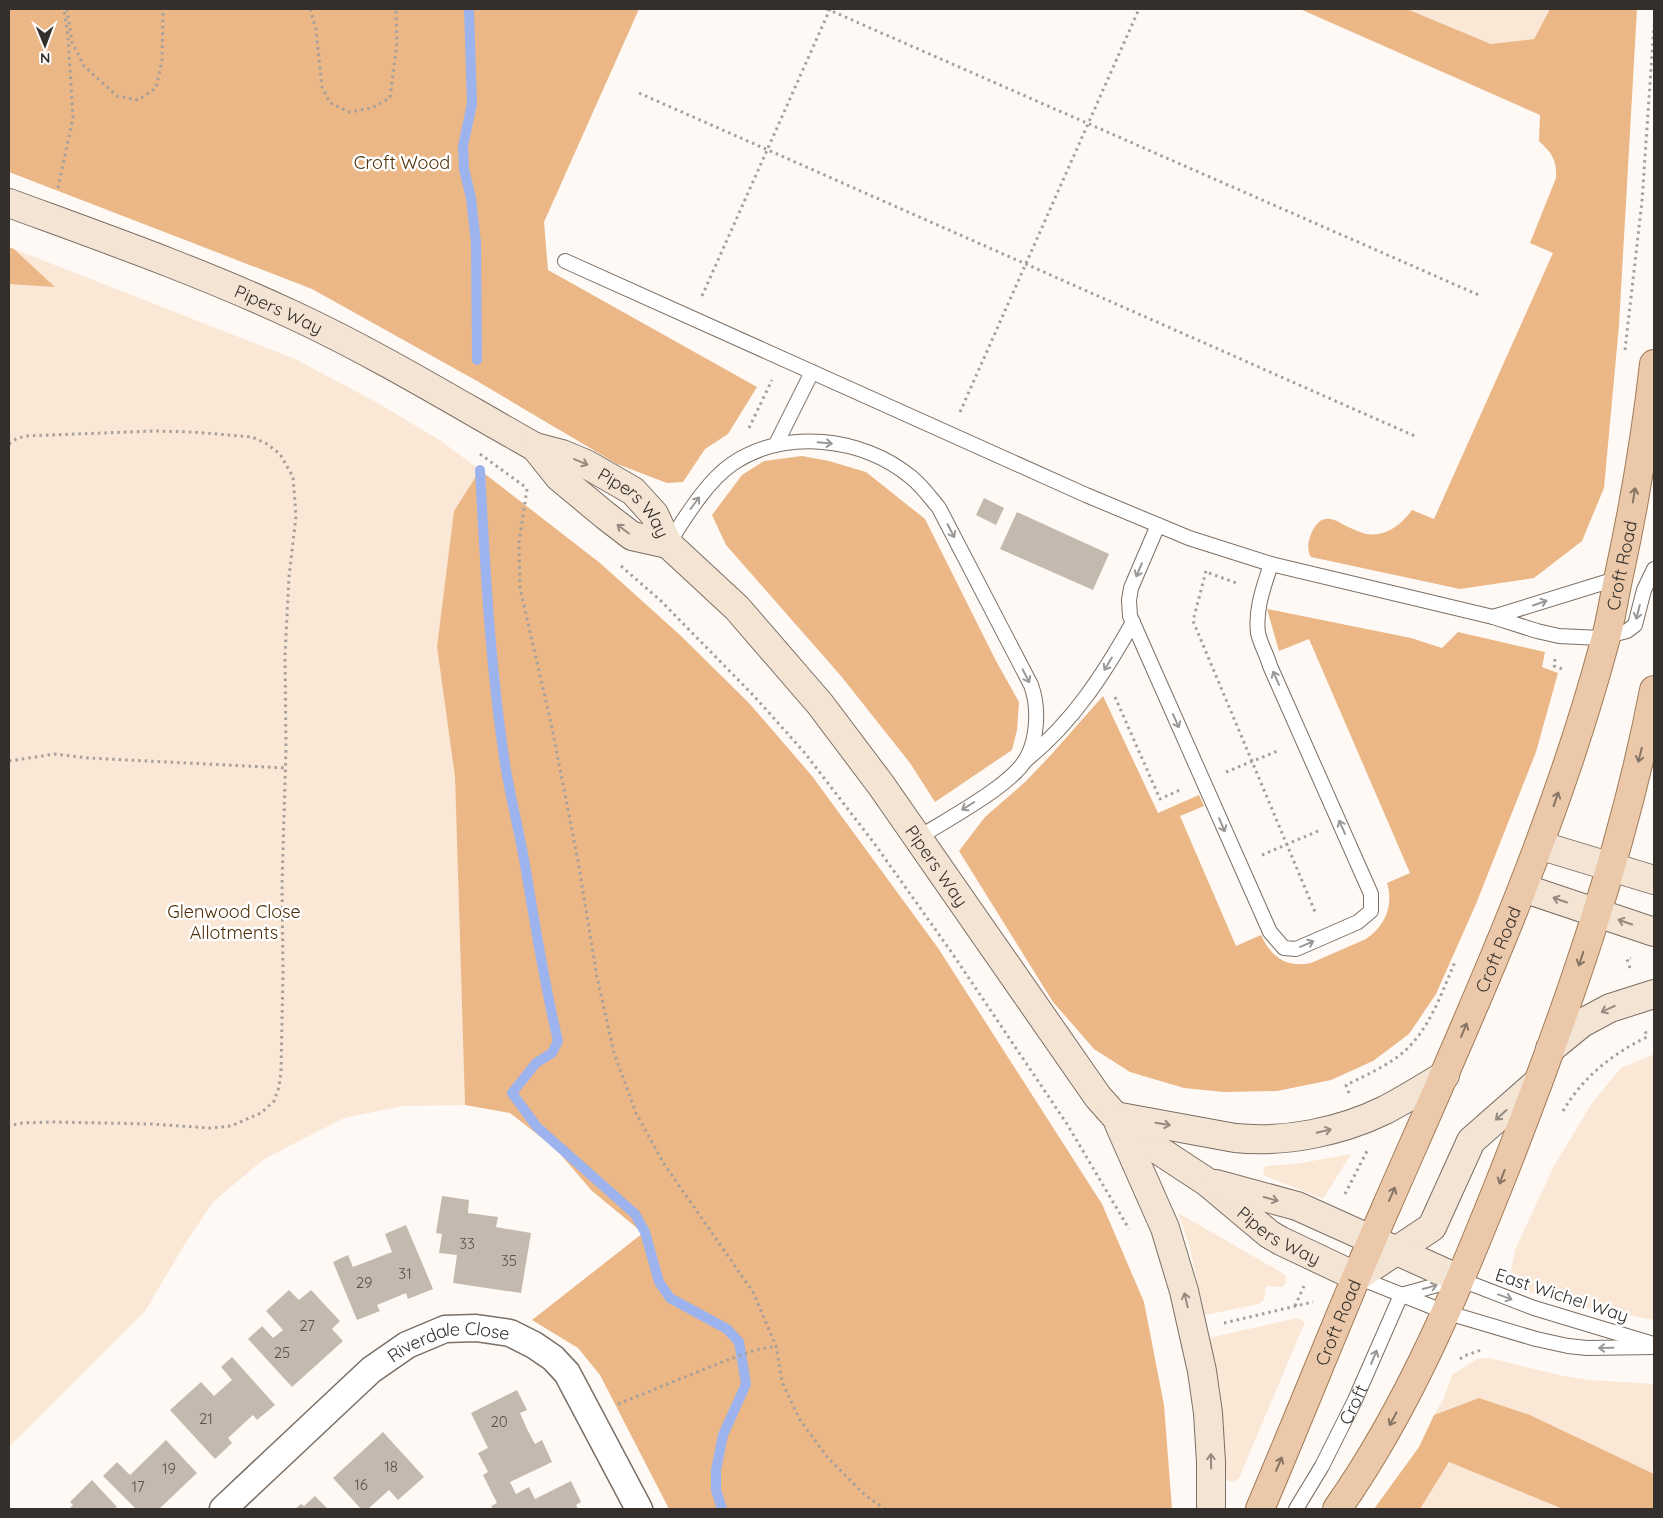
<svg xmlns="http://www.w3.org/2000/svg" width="1663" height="1518" font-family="Quicksand,sans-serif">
	<rect width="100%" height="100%" fill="#fef9f4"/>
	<g fill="#fbe7d5">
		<path d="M1407,9H1550L1534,39L1491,44Z"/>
		<path d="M14,249L295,359L376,402L441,441L480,470L454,511L437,647L455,777L465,1105L403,1106L344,1118L264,1159L213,1202L183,1247L145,1311L9,1447V284L54,286Z"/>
		<path d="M1654,1054V1320L1556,1302L1515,1287L1510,1276L1515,1250L1554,1166L1592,1103L1621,1068Z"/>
		<path d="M1351,1154L1323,1199L1263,1175L1265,1166L1295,1164Z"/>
		<path d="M1178,1213L1279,1271L1286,1276V1282L1283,1287L1266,1286L1264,1300L1259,1304L1205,1315L1189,1244Z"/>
		<path d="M1297,1318L1305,1322L1239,1478L1233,1482L1228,1481L1224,1476L1225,1444L1220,1388L1209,1338Z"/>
		<path d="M1489,1358L1563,1376L1590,1380L1654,1384V1474L1530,1415L1479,1398L1434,1415L1443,1400L1452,1375L1477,1359Z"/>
		<path d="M1449,1462L1563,1509H1420Z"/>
	</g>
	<g fill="#ecb786">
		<path d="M9,9H639L544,222L548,270L757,387L728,434L705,449L683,482L667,483L617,464L477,381L312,289L9,172Z"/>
		<path d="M1300,9H1407L1491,44L1534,39L1550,9H1637L1619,325L1604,488L1582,541L1534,578L1460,589L1311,557C1303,547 1314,519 1326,519C1332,518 1339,522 1344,525C1351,528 1359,532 1366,534C1386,537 1401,525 1412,510L1434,519L1553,253L1530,243L1556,178C1557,160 1552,153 1539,141L1540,115Z"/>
		<path d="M9,247L14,249L55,287L9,284Z"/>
		<path d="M802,456L829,461L866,472L925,519L996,661L1019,702L1017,730L1012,750L935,802L910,763L841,676L726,545L712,515L742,475L764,461Z"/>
		<path d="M480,470L600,563L680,635L749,703L812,776L938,948L1102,1204L1144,1302L1164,1405L1172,1509H669L600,1375L578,1348L532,1320L643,1233L592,1191L555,1148L510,1113L465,1105L455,777L437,647L454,511Z"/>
		<path d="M1267,609L1411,638L1442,648L1458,632L1545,652L1542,667L1558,673L1536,752L1476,904L1436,994L1409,1034L1373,1061L1331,1080L1277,1091L1224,1092L1184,1088L1130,1072L1094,1049L1053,1002L959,851L985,817L1025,782L1050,756L1103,696L1158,813L1199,795L1204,806L1180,816L1236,946L1261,935C1271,957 1286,968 1311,963L1366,939C1385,926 1394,906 1387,883L1410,873L1309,639L1279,651Z"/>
		<path d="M1479,1398L1530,1415L1654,1474V1509H1563L1449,1462L1420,1509H1374L1419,1447L1434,1415Z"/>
	</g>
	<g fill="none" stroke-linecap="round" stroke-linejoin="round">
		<g stroke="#9db3ee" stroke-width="10">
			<path d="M469,9L472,104L463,146L464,169L471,198L476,243L477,360"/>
			<path d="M480,470C485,566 490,662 504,757C509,793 519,829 525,865C535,924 544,983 558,1041L552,1053L536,1063L512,1093L537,1127L635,1214L645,1232L659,1282L670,1298L727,1329L739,1342L746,1384L723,1435L716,1470V1490L722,1509"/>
		</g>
	</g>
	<g fill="#c4b9ae">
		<path d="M984,498L1004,508L996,525L976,515Z"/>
		<path d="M1017,512L1109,554L1093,590L1000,549Z"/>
		<path d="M442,1196L469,1200L468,1213L498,1217L496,1227L531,1233L521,1293L453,1283L457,1255L439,1253L442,1234L436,1233Z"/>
		<path d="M406,1225L433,1289L408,1299L406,1293L377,1305L380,1311L357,1320L333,1262L348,1255L353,1267L392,1252L385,1234Z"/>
		<path d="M289,1290L299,1300L311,1290L340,1321L332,1329L343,1341L292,1387L248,1339L262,1326L273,1338L283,1330L266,1311Z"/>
		<path d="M232,1357L275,1405L257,1420L253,1415L228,1438L232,1443L215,1459L170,1410L201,1382L214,1396L232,1380L221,1367Z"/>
		<path d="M517,1390L527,1410L520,1413L527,1429L535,1444L542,1440L552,1462L510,1482L516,1494L529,1487L535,1499L571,1481L581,1502L576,1505L578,1509H493L491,1506L497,1503L483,1475L488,1472L478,1453L488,1448L471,1413Z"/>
		<path d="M383,1432L424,1477L398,1500L389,1490L368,1509H361L333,1478Z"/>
		<path d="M166,1440L197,1473L159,1509H136L103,1476L117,1462L130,1475Z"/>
		<path d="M92,1480L117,1507L114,1509H69L73,1505L70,1502Z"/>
		<path d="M315,1496L328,1509H295L301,1504L304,1506Z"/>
	</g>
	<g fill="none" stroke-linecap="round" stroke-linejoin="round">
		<defs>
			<g id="lane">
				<path d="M565,261L1086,495L1189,538L1271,564L1493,617L1537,631L1559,636L1600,638L1627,631L1635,625L1644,590L1654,569"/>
				<path d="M776,444L812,372"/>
				<path d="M1158,525L1131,588L1129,600L1130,616L1270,932L1284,948L1296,949L1326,936L1358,922L1371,911V894L1270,666C1267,655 1260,643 1258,633C1255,609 1264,586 1271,564"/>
				<path d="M668,544C685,518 706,482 732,464C785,428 862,437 911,477C922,486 930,497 939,508L1031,685C1039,706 1038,739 1026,759C1011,786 946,820 918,838"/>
				<path d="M1493,617L1619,578"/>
				<path d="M1026,760C1073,722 1104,674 1133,622"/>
				<path d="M1357,1277L1445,1312L1536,1339L1568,1346L1587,1348L1654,1347"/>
				<path d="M1401,1295L1459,1279L1534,1308L1650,1343"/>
				<path id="s1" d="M1296,1509L1322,1466L1355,1400L1401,1295"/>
			</g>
			<g id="street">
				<path id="s2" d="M223,1509L371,1370L407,1345L445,1329L476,1328L510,1333L534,1345L553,1358L567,1373L639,1509"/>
			</g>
			<g id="secondary">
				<path id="s3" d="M9,203C104,238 201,272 293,315C377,354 455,402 535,447L562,454L586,464L633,491L654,514L668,544L737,608L820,704L881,785L1098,1097L1115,1116L1143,1140L1207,1182L1269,1234L1281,1241L1357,1277L1432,1227L1471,1141L1538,1082"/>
				<path d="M535,447L559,477L606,516L632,536L668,544"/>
				<path d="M1539,845L1654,880"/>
				<path d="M1523,888L1654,932"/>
				<path d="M1550,1049L1582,1023L1610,1008L1654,994"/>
				<path d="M1115,1116L1235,1138C1285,1143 1340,1132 1385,1110C1406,1099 1425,1087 1445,1075"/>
				<path d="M1119,1124L1165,1228L1184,1291L1202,1371L1208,1413L1211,1462V1509"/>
				<path d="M1216,1184L1297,1206L1459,1279"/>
			</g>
			<g id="primary">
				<path id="s4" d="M1260,1509C1303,1408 1343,1306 1387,1205C1468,1020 1553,836 1605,641C1611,620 1614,597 1619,575C1634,506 1646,435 1654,364"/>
				<path d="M1337,1509C1411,1404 1460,1283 1507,1164C1567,1010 1623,852 1654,690"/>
			</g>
		</defs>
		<use href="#lane" stroke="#7a6f66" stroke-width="16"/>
		<use href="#street" stroke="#7a6f66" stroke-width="29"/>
		<use href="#secondary" stroke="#7a6f66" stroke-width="30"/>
		<use href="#primary" stroke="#a17b57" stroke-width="30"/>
		<g stroke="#a5a09c" stroke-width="3" stroke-dasharray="2.5 4" stroke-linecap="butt">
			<path d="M67,9L72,42L84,66L117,96L138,100L156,88L162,61L163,9"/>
			<path d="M310,9L316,30L322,87L330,103L350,112L372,108L390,98L397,43L396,9"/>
			<path d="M827,9L1481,296"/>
			<path d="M639,93L1417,437"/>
			<path d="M58,188L73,118L68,36L64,9"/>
			<path d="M702,296L830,9"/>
			<path d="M1625,350L1642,201L1654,25"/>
			<path d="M960,412L1139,9"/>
			<path d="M749,428L772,380"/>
			<path d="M9,444L16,439L25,436L155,431L193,432L252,437L267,444L280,454L293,477L296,516L289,577L285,655L286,748L282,884L283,972L281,1072L279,1087L274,1101L261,1113L231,1126L210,1128L151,1124L54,1122L22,1123L9,1126"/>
			<path d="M480,454L524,486"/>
			<path d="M527,489L519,542L520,588L551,723L578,861L597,977L614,1053L636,1113L664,1164L753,1292L776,1346L782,1382L800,1420L828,1458L866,1496L885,1509"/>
			<path d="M621,566L661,601L754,696L804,752L874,843L952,953L1067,1124L1129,1229"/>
			<path d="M1206,571L1193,621L1316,914"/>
			<path d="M1209,573L1239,584"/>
			<path d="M1555,659L1554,666L1565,670"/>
			<path d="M1115,697L1160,799L1180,790"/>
			<path d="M9,761L55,754L88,758L286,768"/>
			<path d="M1226,772L1280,750"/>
			<path d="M1262,855L1318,831"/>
			<path d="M1630,968L1627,959L1631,958"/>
			<path d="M1349,1093L1346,1085C1365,1076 1384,1067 1400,1055C1429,1032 1441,994 1455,962"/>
			<path d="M1563,1111C1583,1077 1612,1054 1647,1037L1645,1030"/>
			<path d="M1345,1194L1367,1151"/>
			<path d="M1295,1306L1304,1286"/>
			<path d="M1224,1323L1313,1302"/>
			<path d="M1460,1359L1464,1356L1481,1350"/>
			<path d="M618,1404L727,1360L756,1350L776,1346"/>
		</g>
		<use href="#lane" stroke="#fff" stroke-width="14"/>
		<use href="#street" stroke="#fff" stroke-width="26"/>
		<use href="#secondary" stroke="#f4e4d4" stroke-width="28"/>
		<use href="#primary" stroke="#eac8a9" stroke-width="28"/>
	</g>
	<defs><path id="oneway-shaft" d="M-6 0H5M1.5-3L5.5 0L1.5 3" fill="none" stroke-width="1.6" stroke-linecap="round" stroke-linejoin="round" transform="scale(1.25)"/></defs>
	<g stroke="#9a9795">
		<use href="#oneway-shaft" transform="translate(825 443) rotate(5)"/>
		<use href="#oneway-shaft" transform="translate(695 503) rotate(-53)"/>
		<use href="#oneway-shaft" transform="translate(951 531) rotate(63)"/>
		<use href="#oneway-shaft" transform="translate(1139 570) rotate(113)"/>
		<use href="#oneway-shaft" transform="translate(1540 603) rotate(-19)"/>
		<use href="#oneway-shaft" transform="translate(1638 612) rotate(104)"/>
		<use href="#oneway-shaft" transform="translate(1108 664) rotate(121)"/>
		<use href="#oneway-shaft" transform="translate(1026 676) rotate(63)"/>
		<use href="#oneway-shaft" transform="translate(1276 678) rotate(-114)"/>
		<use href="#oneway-shaft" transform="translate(1176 721) rotate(66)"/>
		<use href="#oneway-shaft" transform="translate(968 806) rotate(148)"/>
		<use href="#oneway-shaft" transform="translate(1222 825) rotate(67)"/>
		<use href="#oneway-shaft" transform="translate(1342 827) rotate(-114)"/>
		<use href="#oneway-shaft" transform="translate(1307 944) rotate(-23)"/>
		<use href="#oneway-shaft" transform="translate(1430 1287) rotate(-15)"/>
		<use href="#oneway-shaft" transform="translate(1505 1297) rotate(20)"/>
		<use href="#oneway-shaft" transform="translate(1606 1348) rotate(179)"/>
		<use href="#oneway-shaft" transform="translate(1374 1357) rotate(-67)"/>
	</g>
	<g stroke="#948a80">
		<use href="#oneway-shaft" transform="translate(581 462) rotate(23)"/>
		<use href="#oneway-shaft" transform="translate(623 529) rotate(-143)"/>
		<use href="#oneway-shaft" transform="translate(1560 900) rotate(-161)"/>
		<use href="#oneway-shaft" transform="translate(1625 922) rotate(-161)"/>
		<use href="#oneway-shaft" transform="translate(1608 1009) rotate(155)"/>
		<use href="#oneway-shaft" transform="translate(1501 1115) rotate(138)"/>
		<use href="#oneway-shaft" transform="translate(1163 1124) rotate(10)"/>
		<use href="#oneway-shaft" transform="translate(1324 1131) rotate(-13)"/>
		<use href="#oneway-shaft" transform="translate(1271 1199) rotate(15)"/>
		<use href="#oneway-shaft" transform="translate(1186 1300) rotate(-103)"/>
		<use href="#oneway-shaft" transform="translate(1211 1461) rotate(-91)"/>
	</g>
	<g stroke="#867464">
		<use href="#oneway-shaft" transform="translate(1634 495) rotate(-81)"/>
		<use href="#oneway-shaft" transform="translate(1640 755) rotate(104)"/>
		<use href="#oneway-shaft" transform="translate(1556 799) rotate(-71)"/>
		<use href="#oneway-shaft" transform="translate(1581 959) rotate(108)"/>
		<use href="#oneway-shaft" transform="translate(1464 1030) rotate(-67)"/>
		<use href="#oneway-shaft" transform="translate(1502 1177) rotate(111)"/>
		<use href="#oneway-shaft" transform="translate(1392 1194) rotate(-66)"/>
		<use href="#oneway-shaft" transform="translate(1393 1419) rotate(118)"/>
		<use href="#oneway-shaft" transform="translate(1279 1464) rotate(-67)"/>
	</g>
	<g text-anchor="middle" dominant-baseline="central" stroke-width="5" stroke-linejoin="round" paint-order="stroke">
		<g font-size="15" fill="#58524c">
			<text x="467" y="1243">33</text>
			<text x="509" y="1260">35</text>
			<text x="405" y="1273">31</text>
			<text x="364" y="1282">29</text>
			<text x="307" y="1325">27</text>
			<text x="282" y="1352">25</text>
			<text x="206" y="1418">21</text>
			<text x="499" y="1421">20</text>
			<text x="391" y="1466">18</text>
			<text x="169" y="1468">19</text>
			<text x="361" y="1484">16</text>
			<text x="138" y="1486">17</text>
		</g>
		<g font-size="18" fill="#4e2c04" stroke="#fff">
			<text x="402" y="162">Croft Wood</text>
			<text x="234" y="911">Glenwood Close<tspan x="234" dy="21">Allotments</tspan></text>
		</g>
		<g font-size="18" fill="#342f2b" stroke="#fff">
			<text stroke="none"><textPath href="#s3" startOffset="290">Pipers Way</textPath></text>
			<text stroke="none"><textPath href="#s3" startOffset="698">Pipers Way</textPath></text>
			<text stroke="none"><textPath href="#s4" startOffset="1012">Croft Road</textPath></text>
			<text stroke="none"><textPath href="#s3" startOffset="1174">Pipers Way</textPath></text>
			<text stroke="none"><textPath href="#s4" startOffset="608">Croft Road</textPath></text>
			<text stroke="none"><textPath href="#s3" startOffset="1685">Pipers Way</textPath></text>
			<text transform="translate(1562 1295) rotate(18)">East Wichel Way</text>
			<text stroke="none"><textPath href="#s4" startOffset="202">Croft Road</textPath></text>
			<text stroke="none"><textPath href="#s2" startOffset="289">Riverdale Close</textPath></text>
			<text stroke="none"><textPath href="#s1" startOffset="119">Croft</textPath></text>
		</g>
	</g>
	<rect width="1663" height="1518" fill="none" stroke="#342f2b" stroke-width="20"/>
	<g transform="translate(45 45) rotate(179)" stroke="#ffffff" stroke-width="4" paint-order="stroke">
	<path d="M0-4L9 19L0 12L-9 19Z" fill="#342f2b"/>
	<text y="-8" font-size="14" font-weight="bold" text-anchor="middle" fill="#342f2b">N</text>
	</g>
</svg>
